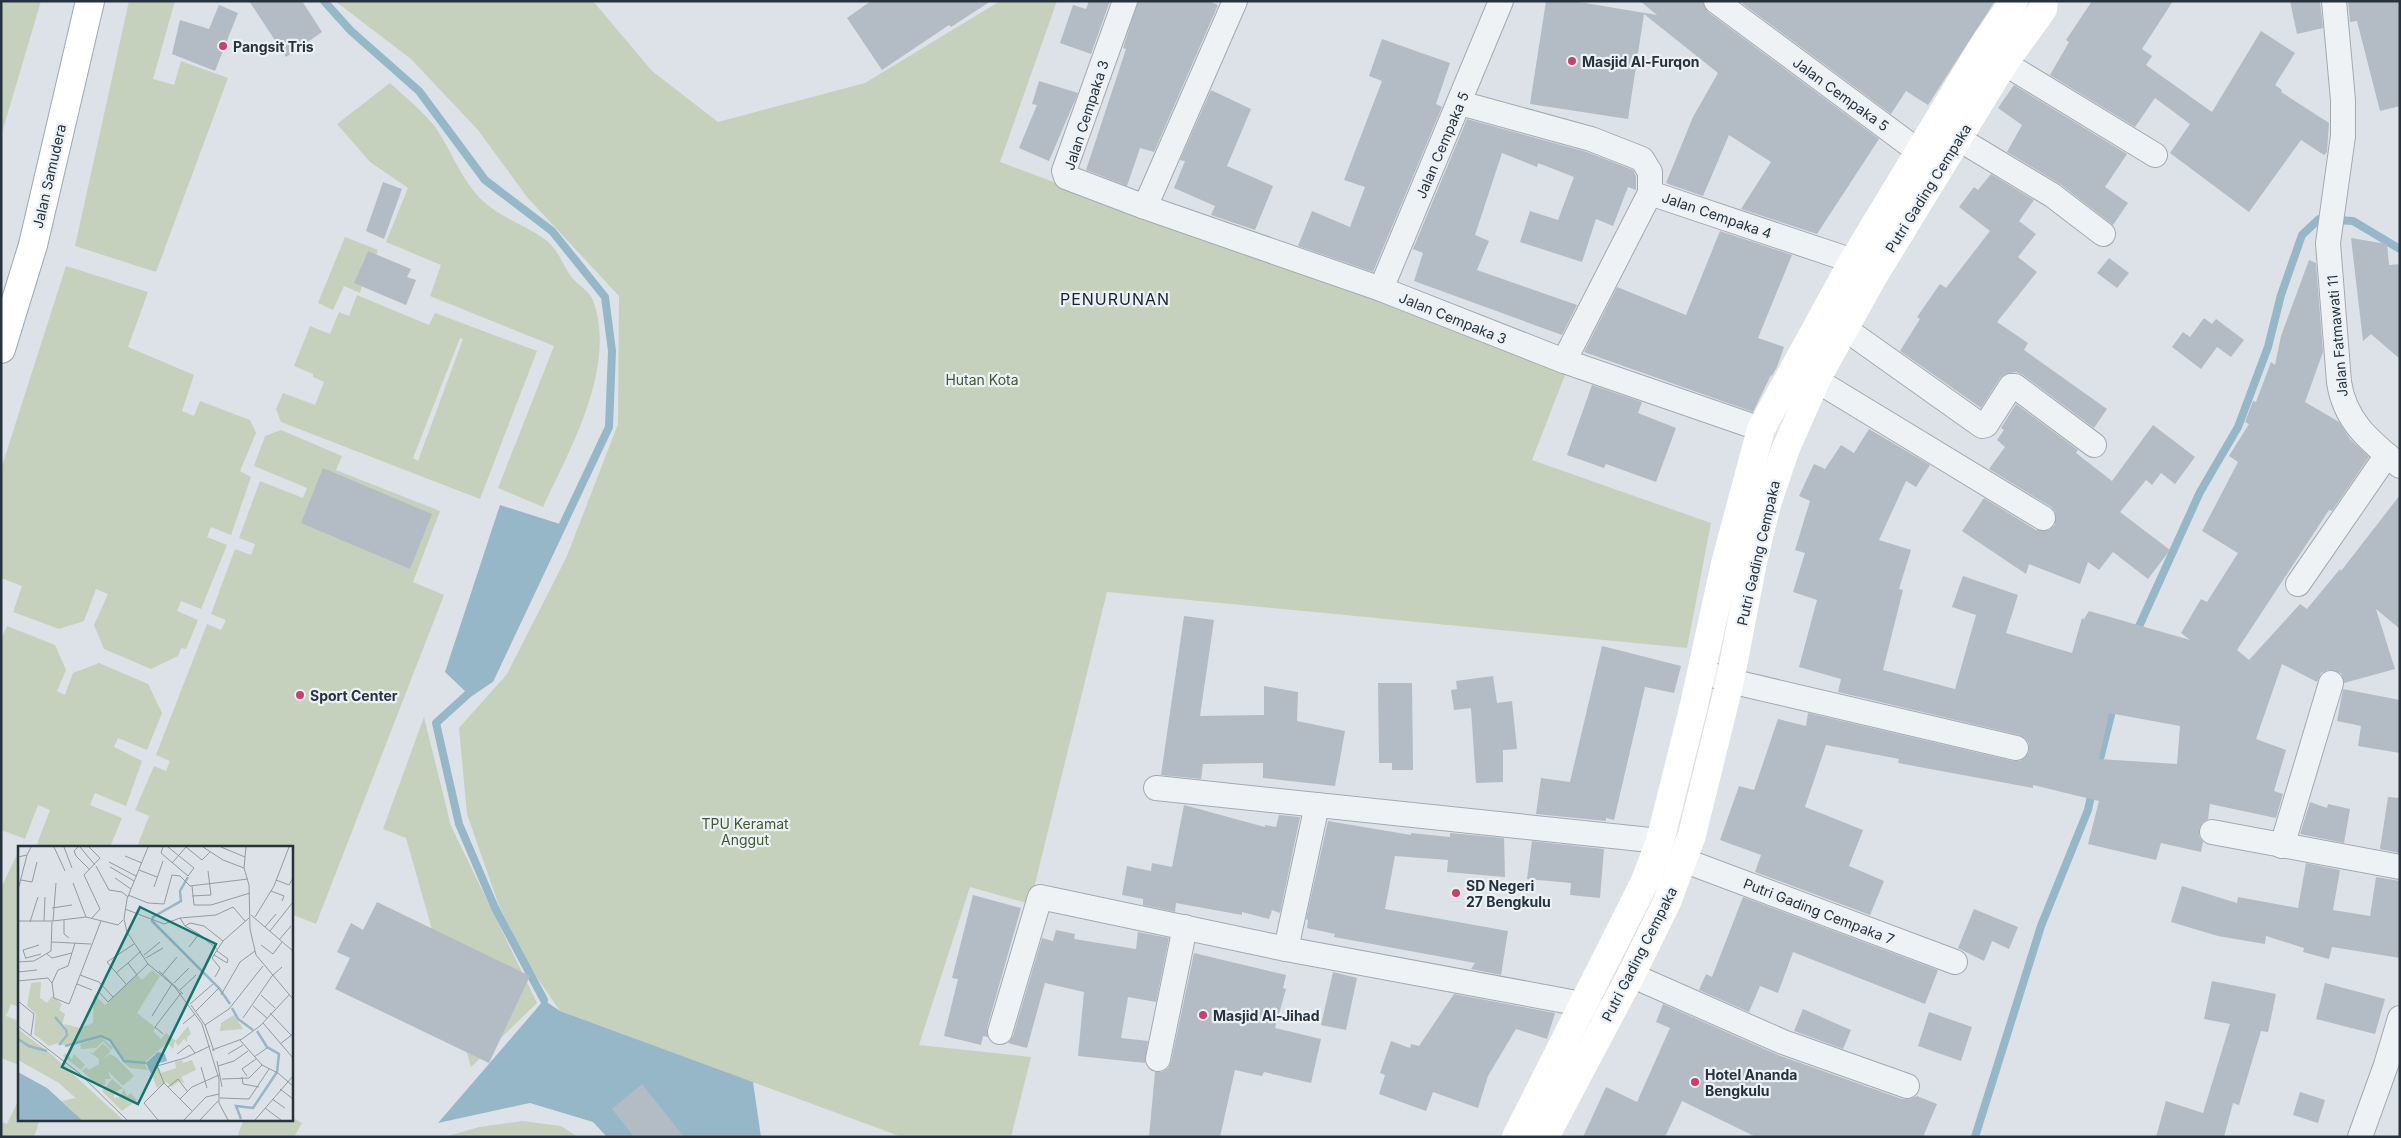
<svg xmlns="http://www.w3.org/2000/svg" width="2401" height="1138" font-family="Inter,sans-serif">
	<rect width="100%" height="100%" fill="#dce2e7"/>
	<g fill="#c5d1bd" fill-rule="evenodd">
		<path d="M1,1H41L1,136Z"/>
		<path d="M129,1H175L153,79L174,85L181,61L228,78L156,272L75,246Z"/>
		<path d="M335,1H593L652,71L718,122L865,83L1000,1H1057L1000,162L1290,270L1568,367L1532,460L1711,523L1687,648L1107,592L1030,904L970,887L919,1045L1031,1057L1011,1137H902L560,1011L531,969L499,906L467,814L459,728L507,674L567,556L618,424L619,296L527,197L478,130L411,59Z"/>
		<path d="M390,83C405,97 424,112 436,128C452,152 462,181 483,201C501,218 528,226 547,241C558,251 561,260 568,272C575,285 590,289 594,303C616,369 570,449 543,507L498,488L554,346L430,296L441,265L386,242L408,188L370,162L337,124Z"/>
		<path d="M345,237L378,250L373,262L364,259L355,283L362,286L360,293L344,286L333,310L318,303Z"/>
		<path d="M66,266L148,292L128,347L194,375L182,411L194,416L200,401L250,420L256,433L240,471L251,477L231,535L211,527L207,537L227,545L201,609L181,601L177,611L198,620L186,649L181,648L178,656L151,669L104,649L94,625L108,594L96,589L84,621L59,629L13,612L22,586L1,578V469Z"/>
		<path d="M357,295L429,325L435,313L537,351L480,499L281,422L276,409L283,393L315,405L324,382L313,377V374L294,366L310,326L330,334L339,312L349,316ZM460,338L463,339L418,461L413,458Z"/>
		<path d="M281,430L342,456L336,470L440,511L413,582L444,595L316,924L291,914V847H137L149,816L135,810L154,766L166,771L170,761L156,755L207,624L221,630L226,620L211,614L235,549L251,555L255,544L239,538L260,481L303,498L307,488L254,466L265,436Z"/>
		<path d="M7,626L55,645L66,670L57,691L65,695L73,673L99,663L148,684L162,713L147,750L118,738L114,747L142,761L126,806L95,793L90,805L122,818L110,847H43L37,844L50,810L38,805L25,839L1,830V639Z"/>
		<path d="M424,717L451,826L537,1003L471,1067L406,838L383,829Z"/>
		<path d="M19,850V1007L11,1004L6,1016L19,1021V1065L1,1058V888Z"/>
		<path d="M17,1103L19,1119H40L34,1137H1V1122L7,1124Z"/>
		<path d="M291,1117L302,1123L294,1137H237L244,1119H291Z"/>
		<path d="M522,1121L561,1126L578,1137H445L479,1127Z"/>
	</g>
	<g fill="#96b7c8">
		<path d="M500,505L563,525L490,679L468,694L445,672Z"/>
		<path d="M544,1000L560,1011L753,1082L761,1137H607L593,1122L530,1103L438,1123Z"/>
	</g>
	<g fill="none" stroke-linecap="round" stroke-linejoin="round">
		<g stroke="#96b7c8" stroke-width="8">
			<path d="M324,1L351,31L419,91L485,180L552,231L605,297L612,351L609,427L490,679L468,694L436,723L459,824L495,908L544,1000"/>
			<path d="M2136,633L2200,492L2238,427L2268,347L2281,295L2302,235L2319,219L2353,221L2400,249"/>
			<path d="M2098,767L2114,703"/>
			<path d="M1975,1137L2041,926L2088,810L2092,791"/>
		</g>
	</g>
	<g fill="#b3bcc4" fill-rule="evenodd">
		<path d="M249,1H302L322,32L286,57Z"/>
		<path d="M871,1H991L951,27L949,25L882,70L847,18Z"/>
		<path d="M1089,1H1110L1091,54L1060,43L1073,5L1086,9Z"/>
		<path d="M1138,1H1209L1218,5L1154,152L1140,148L1127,186L1086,170L1126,49L1123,48Z"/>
		<path d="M1546,1H1573L1657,15L1640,1H1703L1708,12L1879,139L1817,234L1741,209L1771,162L1729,135L1703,196L1671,185L1666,183L1693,117L1718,73L1644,14L1628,119L1530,104Z"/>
		<path d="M1739,1H1995L1928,105L1906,91L1891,114Z"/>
		<path d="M2092,1H2173L2142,49L2152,56L2146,65L2212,112L2261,31L2295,53L2275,85L2282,90L2281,92L2329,123L2327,152L2324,155L2301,140L2249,212L2170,153L2190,124L2155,98L2135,127L2050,75L2069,42L2066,40Z"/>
		<path d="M2290,1H2320L2323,28L2297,34Z"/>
		<path d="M2348,1H2400V106L2380,111L2357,21L2350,22Z"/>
		<path d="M219,5L238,13L215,71L172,54L180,20L209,29Z"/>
		<path d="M1382,39L1450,63L1436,104L1442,107L1373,272L1298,246L1312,211L1350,227L1365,187L1344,180L1382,81L1369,76Z"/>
		<path d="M1039,81L1078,93L1049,161L1019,148L1037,105L1032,104Z"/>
		<path d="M2014,85L2127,154L2105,187L2128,203L2113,225L2060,184L2007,152L2022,125L1998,108Z"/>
		<path d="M1211,90L1251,109L1227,166L1273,186L1255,230L1211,215L1215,206L1174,188L1185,161L1180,160Z"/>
		<path d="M1467,119L1587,152L1633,170L1636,176V190L1628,187L1613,226L1596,219L1582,262L1520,242L1530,211L1558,220L1574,177L1538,163L1537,167L1502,153L1475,235L1489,241L1477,270L1577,305L1562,335L1414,281L1423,253L1413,249Z"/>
		<path d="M1991,174L2034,200L2019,221L2036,234L2018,257L2037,272L1997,322L2028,343L2024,350L2107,409L2094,428L2023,375L2016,372L2005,374L2000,378L1981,408L1900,351L1920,319L1917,317L1940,284L1946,288L1990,231L1959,207L1974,187L1978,190Z"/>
		<path d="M383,182L402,189L384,239L366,231Z"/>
		<path d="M1720,231L1792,255L1758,338L1784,347L1777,367L1772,376L1771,375L1753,412L1584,352L1617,287L1686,315Z"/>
		<path d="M2351,238L2387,244L2389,265L2400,264V359L2371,334L2363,341Z"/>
		<path d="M368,251L411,269L407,277L416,280L406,305L354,283Z"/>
		<path d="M2109,258L2129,273L2117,288L2097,273Z"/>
		<path d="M2309,260L2316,263L2323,352L2305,402L2339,422L2350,439L2369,457L2332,511L2329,510L2237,650L2249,660L2300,604L2307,609L2340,569L2341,571L2400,495V629L2376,609L2395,669L2344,683L2341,673L2328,670L2321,673L2317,682L2282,664L2256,739L2286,750L2274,791L2283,794L2276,818L2210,804L2208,819L2202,823L2199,829V836L2203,842L2201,852L2161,843L2156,860L2088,844L2099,801L2033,785V788L1898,763L1899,759L1826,745L1805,807L1863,830L1849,866L1884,881L1870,915L1755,872L1761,855L1720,840L1739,786L1754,790L1778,719L1806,726L1808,713L2013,761H2020L2029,752V744L2025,738L2019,735L1838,692L1841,679L1799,667L1817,600L1793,592L1805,553L1795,550L1810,501L1799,496L1814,464L1825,469L1841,445L1854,453L1869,429L1930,465L1916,487L1906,481L1879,540L1911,550L1899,589L1903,590L1883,670L1955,689L1976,615L1952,607L1963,576L2018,595L2006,633L2072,653L2082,618L2084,619L2089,611L2190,640L2181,633L2201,599L2207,602L2238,553L2202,531L2238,462L2229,456L2249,424L2245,422L2253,401L2256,402L2271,362L2275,365L2281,336ZM2109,713L2180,726L2177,764L2099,759Z"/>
		<path d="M2204,318L2212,324L2216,319L2244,340L2231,357L2217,347L2201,369L2172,347L2183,332L2190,337Z"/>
		<path d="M1592,385L1642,402L1638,413L1676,428L1656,482L1606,464L1604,468L1567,455Z"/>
		<path d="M2016,404L2078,450L2076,453L2112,481L2153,425L2195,457L2175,484L2161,473L2152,485L2146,480L2120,512L2170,550L2148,579L2113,552L2099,570L2088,562L2080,584L2029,564L2026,574L1962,531L1984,498L2036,530H2049L2055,525V512L2051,507L1989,469L2005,447L1997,440L2004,430L2001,428Z"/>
		<path d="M323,468L432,514L410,569L301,523Z"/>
		<path d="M1184,616L1214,620L1200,716L1264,715V686L1298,692L1297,721L1345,731L1335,786L1263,778V763L1203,764L1201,779L1161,775Z"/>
		<path d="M1602,646L1681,666L1674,693L1645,687L1614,820L1606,818V821L1536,814L1541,778L1570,782Z"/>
		<path d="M1493,676L1497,703L1512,701L1517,749L1503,750V782L1476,783L1471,708L1454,710L1451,690L1457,689L1456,681Z"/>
		<path d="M1378,683H1412L1413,770H1392V763H1379Z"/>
		<path d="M2343,689L2400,700V753L2358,746L2361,726L2337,721Z"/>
		<path d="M2388,797L2400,798L2399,853L2380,849Z"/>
		<path d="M2310,802L2327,808L2328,804L2350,809L2344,843L2300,834Z"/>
		<path d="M1184,805L1265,827V825L1276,827L1279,815L1300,817L1280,913L1272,910L1269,919L1242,912V915L1176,903L1175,912L1143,905V899L1122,895L1127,866L1151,871L1152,863L1172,867Z"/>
		<path d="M1328,821L1411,835V833L1450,837V833L1504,838L1505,877L1447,872L1448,860L1395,856L1385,909L1508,931L1501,975L1471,969L1475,963L1334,937L1335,934L1307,928L1308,920L1306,919Z"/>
		<path d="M1532,841L1604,849L1600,898L1570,895L1571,883L1527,879Z"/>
		<path d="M2306,863L2340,870L2333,910L2370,916L2376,877L2400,881V958L2332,947L2329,959L2303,952L2304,948L2266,936L2265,944L2218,936L2171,922L2182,886L2237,903L2238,897L2298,908Z"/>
		<path d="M973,895L1021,908L987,1028L988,1037L983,1036L981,1045L944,1036L958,979L952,978Z"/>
		<path d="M1743,897L1938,970L1925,1004L1793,952L1778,993L1760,986L1749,1012L1699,990L1706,974L1712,977Z"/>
		<path d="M377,902L530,976L489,1063L335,989L350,958L337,952L351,923L363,930Z"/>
		<path d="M1974,909L2018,927L2009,949L1992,941L1984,961L1958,948Z"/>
		<path d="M1056,930L1075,934L1074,939L1136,949L1138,932L1169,938L1156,1002L1128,997L1121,1038L1148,1041L1145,1063L1078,1056L1084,992L1045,983L1027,1048L1008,1043L1013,1036L1042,938L1053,941Z"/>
		<path d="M1194,953L1286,975L1283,988L1286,989L1275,1028L1321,1039L1311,1083L1264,1072L1262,1076L1235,1070L1220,1137H1149L1155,1072H1162L1168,1068L1171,1062Z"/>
		<path d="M1333,972L1357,978L1346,1030L1321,1025Z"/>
		<path d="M2212,981L2276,994L2268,1032L2261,1031L2239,1105L2233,1103L2224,1137H2156L2166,1101L2203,1113L2230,1024L2204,1019Z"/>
		<path d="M2325,983L2385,999L2375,1034L2316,1019Z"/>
		<path d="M1454,994L1555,1013L1547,1039L1516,1029L1488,1076L1478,1108L1433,1092L1426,1111L1379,1094L1385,1075L1380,1073L1391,1041L1410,1048L1411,1044L1419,1046Z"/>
		<path d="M1663,1004L1778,1055L1902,1099H1910L1917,1096L1937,1104L1923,1137H1756L1682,1101L1665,1137H1583L1606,1087L1637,1102L1670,1028L1656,1022Z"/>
		<path d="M1803,1009L1851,1030L1843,1049L1794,1031Z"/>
		<path d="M1929,1012L1972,1027L1961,1061L1918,1046Z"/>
		<path d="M642,1084L684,1137H634L612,1109Z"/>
		<path d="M2300,1092L2325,1100L2318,1123L2293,1115Z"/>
	</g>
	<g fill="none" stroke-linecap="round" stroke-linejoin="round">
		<defs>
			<g id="street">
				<path d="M1125,1L1064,171L1066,177L1145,207L1381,289L1564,361L1761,429"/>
				<path d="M1716,1L1918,151"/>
				<path d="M2334,1L2343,100V136L2328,243L2339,382C2345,422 2370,441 2400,466"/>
				<path d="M2004,63L2155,155"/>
				<path d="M1460,103L1591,139L1642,159L1650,172V193"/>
				<path d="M1959,139L2052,195L2103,234"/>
				<path d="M1145,207L1235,1"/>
				<path d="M1381,289L1501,1"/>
				<path d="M1844,328L1982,426L1986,425L2011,386H2015L2094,445"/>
				<path d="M1564,361L1650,193L1853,261L1868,273"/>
				<path d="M1816,380L2043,518"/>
				<path d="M2298,584L2387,455"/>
				<path d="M1701,671L1730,681L2016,748"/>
				<path d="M1156,788L1660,841"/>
				<path d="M2212,832L2400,867"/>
				<path d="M2282,846L2331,683"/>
				<path d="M1683,860L1955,962"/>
				<path d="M1286,949L1317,805"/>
				<path d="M1631,975L1783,1042L1907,1086"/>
				<path d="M1000,1032L1040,897L1286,949L1582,1004L1600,1011"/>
				<path d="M1158,1059L1185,927"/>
				<path d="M2360,1137L2386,1065L2400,1018"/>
			</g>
			<path id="primary" d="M1,349L33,245L90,1"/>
		</defs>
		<use href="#street" stroke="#a2aab1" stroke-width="26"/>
		<use href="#primary" stroke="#9ba9b3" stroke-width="30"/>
		<use href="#street" stroke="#eff2f5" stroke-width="24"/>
		<g stroke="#fff" stroke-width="28">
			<path d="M1516,1137L1618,935L1645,881L1660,841L1693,709L1725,564L1761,429L1853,261L1983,46L2014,1"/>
			<path d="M1545,1137L1631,975L1667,902L1692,835L1730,681L1753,562L1767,504L1786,448L1816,380L1873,277L2004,63L2043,9L2044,1"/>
		</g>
		<use href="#primary" stroke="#fff" stroke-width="28"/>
	</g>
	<g fill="#d03d6c" stroke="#ebf1f5" stroke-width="2">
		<circle cx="223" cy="46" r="5"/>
		<circle cx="1572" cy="61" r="5"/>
		<circle cx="300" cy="695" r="5"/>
		<circle cx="1456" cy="893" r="5"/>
		<circle cx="1203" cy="1015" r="5"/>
		<circle cx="1695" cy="1082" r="5"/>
	</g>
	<g text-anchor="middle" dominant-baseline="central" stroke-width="4.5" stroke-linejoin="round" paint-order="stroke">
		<g font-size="14" font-weight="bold" fill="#26323d" stroke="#ebf1f5" text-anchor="start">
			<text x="233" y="46">Pangsit Tris</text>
			<text x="1582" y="61">Masjid Al-Furqon</text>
			<text x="310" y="695">Sport Center</text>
			<text x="1466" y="885">SD Negeri<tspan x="1466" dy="16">27 Bengkulu</tspan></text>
			<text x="1213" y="1015">Masjid Al-Jihad</text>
			<text x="1705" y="1074">Hotel Ananda<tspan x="1705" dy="16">Bengkulu</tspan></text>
		</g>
		<g font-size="14" fill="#26323d" stroke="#ebf1f5">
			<text transform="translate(1841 94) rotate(36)">Jalan Cempaka 5</text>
			<text transform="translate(1086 115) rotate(-72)">Jalan Cempaka 3</text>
			<text transform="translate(1442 145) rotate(-67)">Jalan Cempaka 5</text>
			<text transform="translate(49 176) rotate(-77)">Jalan Samudera</text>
			<text transform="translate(1928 188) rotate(-58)">Putri Gading Cempaka</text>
			<text transform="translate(1717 215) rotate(19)">Jalan Cempaka 4</text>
			<text transform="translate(1453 318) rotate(22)">Jalan Cempaka 3</text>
			<text transform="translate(2337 336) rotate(-95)">Jalan Fatmawati 11</text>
			<text transform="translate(1758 553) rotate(-77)">Putri Gading Cempaka</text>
			<text transform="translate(1819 911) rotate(21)">Putri Gading Cempaka 7</text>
			<text transform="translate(1639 954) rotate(-63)">Putri Gading Cempaka</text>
		</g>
		<g font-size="14" fill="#415933" stroke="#ebf1f5">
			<text x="982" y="379">Hutan Kota</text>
			<text x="745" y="823">TPU Keramat<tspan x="745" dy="16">Anggut</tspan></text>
		</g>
		<g font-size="16" letter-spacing="1" fill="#18232e" stroke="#ebf1f5">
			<text x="1115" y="299">PENURUNAN</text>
		</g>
	</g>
	<g transform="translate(18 846)">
		<rect width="275" height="275" fill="#dce2e7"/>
		<path d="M134,124L142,130L119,167L138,182L135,185L143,193L148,187L158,195L170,180L173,188L169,191V196L166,193L160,200L157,195L155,203L149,197L126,217L130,224L112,222L105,216L119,217L107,214L92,194L84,189L55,199H41L50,188L46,178L62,182L75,177L76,148L87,159L119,128L124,134ZM23,136L22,152L29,157L34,150L44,158L41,164L47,168L44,179L48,188L41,197L31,200L16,188L18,168L9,160L13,137ZM216,169L225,183L202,185L203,177ZM0,183L33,208L105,274H64L44,255L57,252L62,256L41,237L0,214ZM83,191L95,201L93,204L85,195L78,202L63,203L62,198ZM85,197L93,205L85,213L92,208L98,211L116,230L105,240L90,225L93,233H87L88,238L81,241L64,225L68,221L71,224L81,218V213L71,206L75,207ZM47,207L54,213L56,208L67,219L63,224L45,210ZM164,214L165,217L174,214L178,224L163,231L167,238L162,235L153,241L149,236L139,242L134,229L137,220L140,219L143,227L158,222L157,216ZM94,233L105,242L96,247V252L102,251L106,243L109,250L113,247L115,250L112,253L115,250L119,254L104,265L84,245Z" fill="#c5d1bd"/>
		<path d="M140,206L147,208L149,215L138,218L133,228L128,217ZM0,226L29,242L64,274H0Z" fill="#96b7c8"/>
		<path fill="none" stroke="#96b7c8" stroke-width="2.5" d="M170,31L162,45L163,55L135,71L134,75L201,142L212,158M214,162L220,173L235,184M37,171L48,184L49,189L41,199M0,193L11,200L29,205M47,200L83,190L92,194L106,215L128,217M223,273L218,260L235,262L259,226L261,208L249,201L239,185"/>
		<path fill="none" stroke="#939ca3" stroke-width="1" d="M36,1L47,25M46,1L54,22M60,1L56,5L58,10L72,24M62,1L77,19M71,1L82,12L66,29L82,63L74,72M130,1L109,53L106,73L109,86L130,118L156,140L184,178L201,233V257L210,274M145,1L143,7L170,30L176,22L150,1M168,1L184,14L192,6M185,1L205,14L226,22M203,1L227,11M228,1L226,22L231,39L232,83L238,109L275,153M107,10L124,17M0,11L9,9L13,1M91,16L118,30M154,17L168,1M78,20L91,44L104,46L110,51M92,21L116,35M121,24L139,31M97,32L113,43M3,34L14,36L19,16M258,34L271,39L275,32M55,37L68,71M174,40L176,59H193L232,47M136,41L145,15M0,44L9,9M253,45L266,50L264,55M110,49L130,57L146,58L154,29L162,30L172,40L230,33M174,50L193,49L190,25M34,62L54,59M107,63L146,78L162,72L167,80L181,88M233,69L275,105M237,71L256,40L271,1M162,72L198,69L215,61L227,75M46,74V88L51,92M0,75H35L68,71L100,79L105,74M26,75L27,51M35,75L38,37M12,76L20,51M167,80L172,77L186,80L205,95M247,81L258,68M252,85L275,56M261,94L273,80M34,96L73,98M243,99L255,108L264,96M171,101L181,88L200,104M29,108L34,112L54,107M126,109L142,96M196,109L209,117L210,113L199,105M8,112L23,108M128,112L145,102M8,113L5,104L21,99M0,116L16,115L33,105L34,76M141,125L165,148M0,126L19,124M98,127L110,117M62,129L81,136L95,151M119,129L110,117L123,105M144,129L159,111M197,131L202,122L194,112L205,95L231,72M0,135L30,132L34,137L36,152L51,158L83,75M34,137L40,124L50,120L57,97M156,137L171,122M59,138L74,144M108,138L89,116L116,98M162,144L178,129M80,145L90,156L130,118M203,149L222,116L237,105M243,149L257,162M0,155L16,168L13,189M172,158L195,138M173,159L187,179L196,205M235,160L249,172M178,165L201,142M252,167L273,189M134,170L154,138M225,172L254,130L264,121M245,177L275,212M165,178L177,168M187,179L211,163L245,120M0,180L61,227L109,274M145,188L137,181L163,147M222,194L244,219L260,227L275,240M262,198L275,188M194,204L224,193L242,180L271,149M159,208L171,199L177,207M210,208L225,199M236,211L249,202M199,215L204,241M200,220L216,215L230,205M183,221L189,242M229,230L224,223L238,213M224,231L225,238L241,241M204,233L231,232L244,219M150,241L160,233L169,245M262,243L275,253M202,252L231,253L251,223M162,253L174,241L201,229M254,253L267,262M247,262L263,274M174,265L146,237L139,220L167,212L192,200M140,274L126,257L146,237M166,274L188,251L201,248M182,274L200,255M237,274L275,230"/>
		<path fill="#0f766e" fill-opacity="0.15" stroke="#0f766e" stroke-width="2.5" d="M122,61L198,98L120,258L44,221Z"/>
		<rect width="275" height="275" fill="none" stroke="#26323d" stroke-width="2.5"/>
	</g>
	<rect width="2401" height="1138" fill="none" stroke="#26323d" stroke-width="5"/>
</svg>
